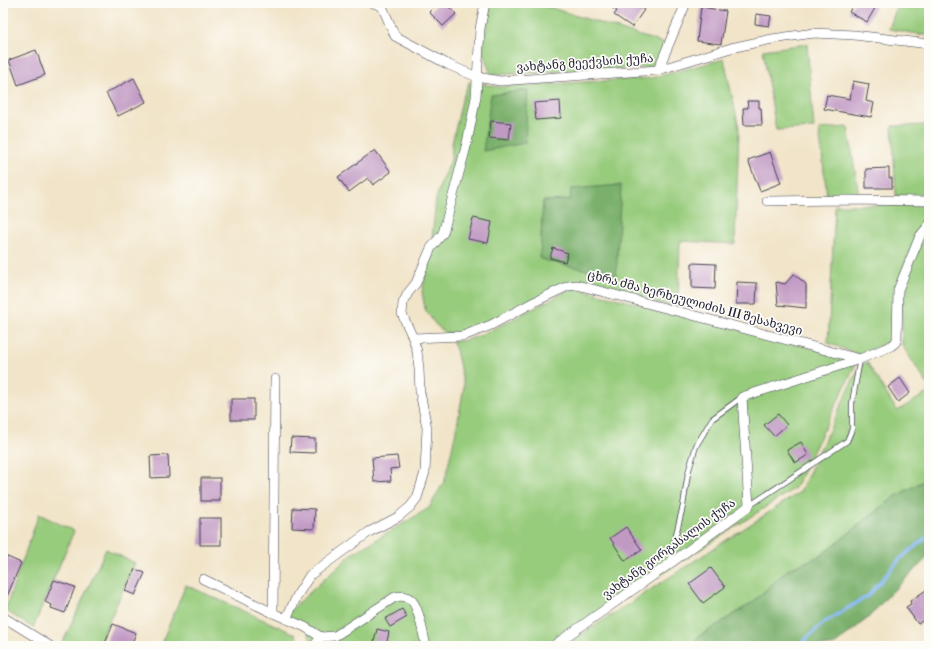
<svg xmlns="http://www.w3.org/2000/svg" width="932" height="649" font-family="'Libre Bodoni','Noto Serif Georgian',serif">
	<rect width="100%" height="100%" fill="#fdfcf7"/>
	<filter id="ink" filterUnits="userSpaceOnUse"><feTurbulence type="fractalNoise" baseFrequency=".025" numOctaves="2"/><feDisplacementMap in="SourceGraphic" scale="8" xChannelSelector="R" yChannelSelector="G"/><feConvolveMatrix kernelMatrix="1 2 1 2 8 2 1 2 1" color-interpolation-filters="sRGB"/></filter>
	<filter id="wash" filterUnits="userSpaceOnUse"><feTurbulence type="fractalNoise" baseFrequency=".012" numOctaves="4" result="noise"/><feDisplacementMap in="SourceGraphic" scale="16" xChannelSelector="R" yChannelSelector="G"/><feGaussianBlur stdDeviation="0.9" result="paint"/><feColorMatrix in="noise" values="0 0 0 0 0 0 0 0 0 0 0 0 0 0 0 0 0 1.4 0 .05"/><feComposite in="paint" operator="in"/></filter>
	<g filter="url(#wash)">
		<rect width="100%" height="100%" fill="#f1e4c8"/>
		<g fill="#98cc7d" stroke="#5d775c" fill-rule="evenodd">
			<path d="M491,3H536L666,44L656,67L491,75L482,50Z"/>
			<path d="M898,3H929V36L889,29Z"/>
			<path d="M807,44L814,128L776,130L763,50Z"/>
			<path d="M724,59L739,128L735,244L680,241L678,308L576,282L492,322L463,333H445L435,324L425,309L422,292L431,248L436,199L441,183L451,160L452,144L462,100L469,82L500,87L652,78ZM570,200L540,259L543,201Z"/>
			<path d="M929,125V197L896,196L892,126Z"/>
			<path d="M848,127L859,196H827L819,129Z"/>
			<path d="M835,205H929V220L918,233L895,288L892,340L860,355L828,343Z"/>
			<path d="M929,230V387L902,345V291L923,238Z"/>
			<path d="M576,288L858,360L795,488L551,646H309L310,639L308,630L283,617L352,554L429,508L445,480L457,426L464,386L456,350L452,341H463L482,335L569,290Z"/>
			<path d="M867,362L897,411L929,392V478L896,496L820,556L787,570L752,603L698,637L692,646H564L800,492L854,378L862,365Z"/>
			<path d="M39,514L74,531L33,628L5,610Z"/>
			<path d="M106,549L135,563L98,646H66L62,644Z"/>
			<path d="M186,585L295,634L300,645V646H160Z"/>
		</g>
		<g fill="#7ab06c" stroke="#4e6954">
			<path d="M528,90L525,143L483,151L491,95Z"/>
			<path d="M621,185L616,277L540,259L543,201L570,200L571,189Z"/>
			<path d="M929,478V556L888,596L868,618L833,646H692L698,637L752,603L787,570L820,556L896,496Z"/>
		</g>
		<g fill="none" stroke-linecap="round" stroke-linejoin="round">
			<path stroke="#86b7f2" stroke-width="3.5" d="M798,646L825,622L868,596L899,560L929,535"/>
		</g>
		<g id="blocks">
			<g fill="#c19ac4">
				<path d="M438,3H445L456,14L443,26L429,12Z"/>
				<path d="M604,3H633L644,10L632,27L614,15L617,11Z"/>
				<path d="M854,3H878L867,22L849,12Z"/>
				<path d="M701,7L726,11L721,44L697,41Z"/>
				<path d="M756,14L771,16L769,26L755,24Z"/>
				<path d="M36,50L45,75L18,85L9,60Z"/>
				<path d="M134,78L146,102L118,116L106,93Z"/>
				<path d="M853,81L869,84L866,101L874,103L871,117L824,109L827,95L850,99Z"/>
				<path d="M560,101L561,118L536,120L534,103Z"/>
				<path d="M747,101H759V108H761L762,125H744L743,108H748Z"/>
				<path d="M491,121L511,123L509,140L489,138Z"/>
				<path d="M375,150L391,172L373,185L368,178L349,192L338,177Z"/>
				<path d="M770,152L781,183L760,191L748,160Z"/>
				<path d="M889,168V178H892V188H866V169Z"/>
				<path d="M473,218L492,222L488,243L468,239Z"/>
				<path d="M553,248L568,253L565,262L550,258Z"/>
				<path d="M692,263L716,264L715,289L692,288Z"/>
				<path d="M794,274L806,284V308L778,305L776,282L785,284Z"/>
				<path d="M737,282L757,283L756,304H736Z"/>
				<path d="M900,378L910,393L898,402L888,387Z"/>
				<rect x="231" y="399" width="23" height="21"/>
				<path d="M778,414L787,425L774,436L764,425Z"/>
				<path d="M291,438L315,439V453L290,452Z"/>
				<path d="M801,442L808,455L795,463L787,450Z"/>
				<path d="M168,455L169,477L151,478L150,456Z"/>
				<path d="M397,456L399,468L390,469L391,481L374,482L372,458Z"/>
				<rect x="201" y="478" width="19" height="23"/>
				<path d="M293,508L315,509L314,529L292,528Z"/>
				<rect x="200" y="518" width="21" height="27"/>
				<path d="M626,527L642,550L625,561L610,538Z"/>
				<path d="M3,555L21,563L3,606Z"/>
				<path d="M711,568L725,587L703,603L689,584Z"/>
				<path d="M135,569L145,573L135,595L125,591Z"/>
				<path d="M54,580L75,587L65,613L51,608L52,605L45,602Z"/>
				<path d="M926,590L929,595V616L918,624L906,607L911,604L910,601Z"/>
				<path d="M402,609L407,617L390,627L385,619Z"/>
				<path d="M113,624L136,633L131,646H104Z"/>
				<path d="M377,629L389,632L386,646H373Z"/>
			</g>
		</g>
	</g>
	<g filter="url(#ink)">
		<use href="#blocks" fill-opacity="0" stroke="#413f50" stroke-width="1"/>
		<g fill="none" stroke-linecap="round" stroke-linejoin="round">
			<defs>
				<g id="service">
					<path d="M749,506L847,441L852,429V403L860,359"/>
					<path d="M669,563L683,506L688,473L696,446L712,419L742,397"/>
				</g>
				<g id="minor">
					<path d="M373,3L382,6L395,36L449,65L477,77L500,81L658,70L731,48L772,39L814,33L854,35L929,44"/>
					<path d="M3,4L5,3"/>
					<path d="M658,70L686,3"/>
					<path d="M767,201L846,200L929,201"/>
					<path d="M413,338L463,336L491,325L534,302L568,286L577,285L860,359"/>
					<path d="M203,579L273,613L305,627L321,637L314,646"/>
					<path d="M273,613L275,379"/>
					<path d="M3,617L50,646"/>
					<path d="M286,619L298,594L310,575L369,532L398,517L410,507L417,498L425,472L427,428L420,392L419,369L417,351L413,338L402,314L403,303L408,293L416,283L431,248L443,233L467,143L476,97L480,29L485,3"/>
					<path d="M321,637L335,636L395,597C400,596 406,596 410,599C419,605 423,635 426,646"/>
					<path d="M553,646L668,565L749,506L742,397L860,359L891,346L895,343L897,340L898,290L920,236L929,225"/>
				</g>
			</defs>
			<use href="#service" stroke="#413f50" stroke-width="6"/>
			<use href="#minor" stroke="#413f50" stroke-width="10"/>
			<use href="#service" stroke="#fff" stroke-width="4.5"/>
			<use href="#minor" stroke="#fff" stroke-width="9"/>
		</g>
	</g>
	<g text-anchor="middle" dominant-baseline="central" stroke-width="3.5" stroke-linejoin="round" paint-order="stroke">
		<g font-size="12" fill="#22223b" stroke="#fdfcf7">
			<text transform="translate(585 63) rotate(-4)">ვახტანგ მეექვსის ქუჩა</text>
			<text transform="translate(695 303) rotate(15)">ცხრა ძმა ხერხეულიძის III შესახვევი</text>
			<text transform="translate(669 549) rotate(-36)">ვახტანგ გორგასალის ქუჩა</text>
		</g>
	</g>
	<rect width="932" height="649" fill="none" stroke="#fdfcf7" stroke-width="16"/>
</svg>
